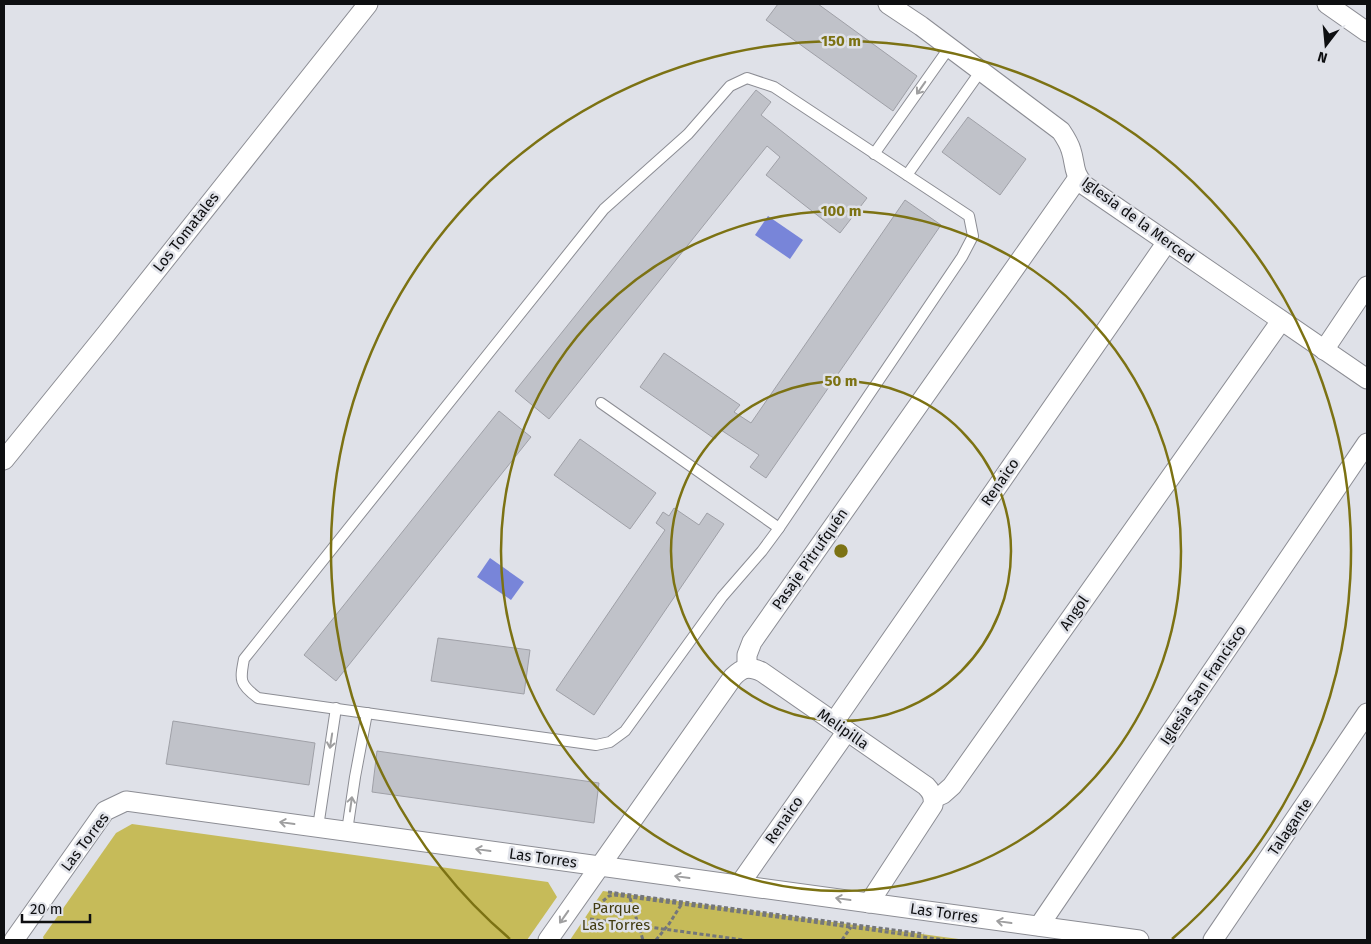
<svg xmlns="http://www.w3.org/2000/svg" width="1371" height="944" font-family="'Fira Sans',sans-serif">
	<rect width="100%" height="100%" fill="#dfe1e8"/>
	<g fill="#c6bb59">
		<path d="M132,824L548,882L557,897L527,940H44L43,937L116,833Z"/>
		<path d="M603,891L966,940H570Z"/>
	</g>
	<g fill="#7885d9">
		<path d="M768,216L803,240L790,259L755,235Z"/>
		<path d="M490,558L524,582L511,600L477,577Z"/>
	</g>
	<g fill="#c0c2c9" stroke="#9fa0a7">
		<path d="M778,4H818L917,76L893,111L766,20Z"/>
		<path d="M756,90L771,102L761,115L867,198L840,233L766,175L780,157L767,146L549,419L515,391Z"/>
		<path d="M968,117L1026,159L1000,195L942,152Z"/>
		<path d="M905,200L941,225L766,478L750,467L759,455L721,430L715,439L640,387L664,353L740,405L734,412L751,423Z"/>
		<path d="M499,411L531,437L336,681L304,655Z"/>
		<path d="M580,439L656,493L630,529L554,475Z"/>
		<path d="M674,508L699,525L707,513L724,524L594,715L556,690L665,530L656,523L663,512L669,516Z"/>
		<path d="M438,638L530,650L524,694L431,681Z"/>
		<path d="M173,721L315,743L309,785L166,764Z"/>
		<path d="M377,751L599,783L594,823L372,792Z"/>
	</g>
	<g fill="none" stroke-linecap="round" stroke-linejoin="round">
		<defs>
			<g id="lane">
				<path d="M747,78L774,87L969,216L973,236L962,257L779,528L762,551L722,597L625,731L610,742L596,745L258,698C239,684 240,680 244,659L604,209L688,134L730,86Z"/>
				<path d="M874,154L949,48"/>
				<path d="M907,175L980,72"/>
				<path d="M601,403L779,528"/>
				<path d="M318,827L336,708"/>
				<path d="M347,831L355,777L367,713"/>
			</g>
			<g id="street">
				<path d="M888,4L921,26L1061,131C1065,137 1069,143 1071,150C1076,165 1072,171 1084,185L1367,379"/>
				<path d="M1327,4L1367,32"/>
				<path d="M1324,350L1367,286"/>
				<path d="M4,460L106,334L368,4"/>
				<path d="M747,668V655L752,642L1078,178"/>
				<path d="M834,722L1167,242"/>
				<path d="M934,798L943,794L952,786L1281,321"/>
				<path d="M739,885L847,731"/>
				<path d="M1039,926L1367,443"/>
				<path d="M14,940L105,811L126,801L1139,940"/>
				<path d="M548,940L733,677C743,667 749,666 762,672L926,786C932,792 934,797 933,805L869,903"/>
				<path d="M1213,940L1367,713"/>
			</g>
		</defs>
		<use href="#lane" stroke="#8c8d94" stroke-width="12"/>
		<use href="#street" stroke="#8c8d94" stroke-width="21"/>
		<g stroke="#74767a" stroke-width="3" stroke-dasharray="4 2.5" stroke-linecap="butt">
			<path d="M608,892L924,934"/>
			<path d="M630,898L643,940"/>
			<path d="M603,901L609,896L615,895L945,940"/>
			<path d="M590,919L744,940"/>
			<path d="M656,940L669,924L681,905"/>
			<path d="M842,940L851,927"/>
		</g>
		<use href="#lane" stroke="#fff" stroke-width="10"/>
		<use href="#street" stroke="#fff" stroke-width="19"/>
	</g>
	<defs><path id="oneway-shaft" d="M-6 0H5M1.5-3L5.5 0L1.5 3" fill="none" stroke-width="1.6" stroke-linecap="round" stroke-linejoin="round" transform="scale(1.25)"/></defs>
	<g stroke="#9f9fa0">
		<use href="#oneway-shaft" transform="translate(921 88) rotate(125)"/>
		<use href="#oneway-shaft" transform="translate(331 741) rotate(99)"/>
		<use href="#oneway-shaft" transform="translate(351 804) rotate(-82)"/>
		<use href="#oneway-shaft" transform="translate(287 823) rotate(-172)"/>
		<use href="#oneway-shaft" transform="translate(483 850) rotate(-172)"/>
		<use href="#oneway-shaft" transform="translate(682 877) rotate(-172)"/>
		<use href="#oneway-shaft" transform="translate(843 899) rotate(-172)"/>
		<use href="#oneway-shaft" transform="translate(564 917) rotate(125)"/>
		<use href="#oneway-shaft" transform="translate(1004 922) rotate(-172)"/>
	</g>
	<g fill="none" stroke="#7c7213" stroke-width="2.5">
		<circle cx="841" cy="551" r="170"/>
		<circle cx="841" cy="551" r="340"/>
		<path d="M510 939A510 510 0 1 1 1172 939"/>
	</g>
	<g text-anchor="middle" dominant-baseline="central" stroke-width="5" stroke-linejoin="round" paint-order="stroke">
		<g font-size="15" fill="#0e0f11" stroke="#dfe1e8">
			<text transform="translate(1138 220) rotate(36)">Iglesia de la Merced</text>
			<text transform="translate(186 232) rotate(-52)">Los Tomatales</text>
			<text transform="translate(1000 482) rotate(-55)">Renaico</text>
			<text transform="translate(810 559) rotate(-55)">Pasaje Pitrufquén</text>
			<text transform="translate(1074 613) rotate(-55)">Angol</text>
			<text transform="translate(1203 685) rotate(-56)">Iglesia San Francisco</text>
			<text transform="translate(843 729) rotate(35)">Melipilla</text>
			<text transform="translate(784 820) rotate(-55)">Renaico</text>
			<text transform="translate(1290 827) rotate(-56)">Talagante</text>
			<text transform="translate(85 842) rotate(-53)">Las Torres</text>
			<text transform="translate(543 858) rotate(8)">Las Torres</text>
			<text transform="translate(944 913) rotate(8)">Las Torres</text>
		</g>
		<g font-size="15" fill="#433d11" stroke="#dfe1e8">
			<text x="616" y="908">Parque<tspan x="616" dy="17">Las Torres</tspan></text>
		</g>
	</g>
	<circle cx="841" cy="551" r="8" fill="#7c7213" stroke="#dfe1e8" stroke-width="2.5"/>
	<g font-size="15" text-anchor="middle" font-weight="bold" fill="#7c7213" stroke="#dfe1e8" stroke-width="5" stroke-linejoin="round" paint-order="stroke">
		<text x="841" y="46">150 m</text>
		<text x="841" y="216">100 m</text>
		<text x="841" y="386">50 m</text>
	</g>
	<rect width="1371" height="944" fill="none" stroke="#0e0f11" stroke-width="10"/>
	<g transform="translate(1326 45) rotate(196)" stroke="#dfe1e8" stroke-width="4" paint-order="stroke">
	<path d="M0-4L9 19L0 12L-9 19Z" fill="#0e0f11"/>
	<text y="-8" font-size="14" font-weight="bold" text-anchor="middle" fill="#0e0f11">N</text>
	</g>
	<path d="M22 914v8h68v-8" fill="none" stroke="#0e0f11" stroke-width="2.5"/>
	<text x="30" y="914" font-size="15" fill="#0e0f11" stroke="#dfe1e8" stroke-width="4" paint-order="stroke">20 m</text>
</svg>
